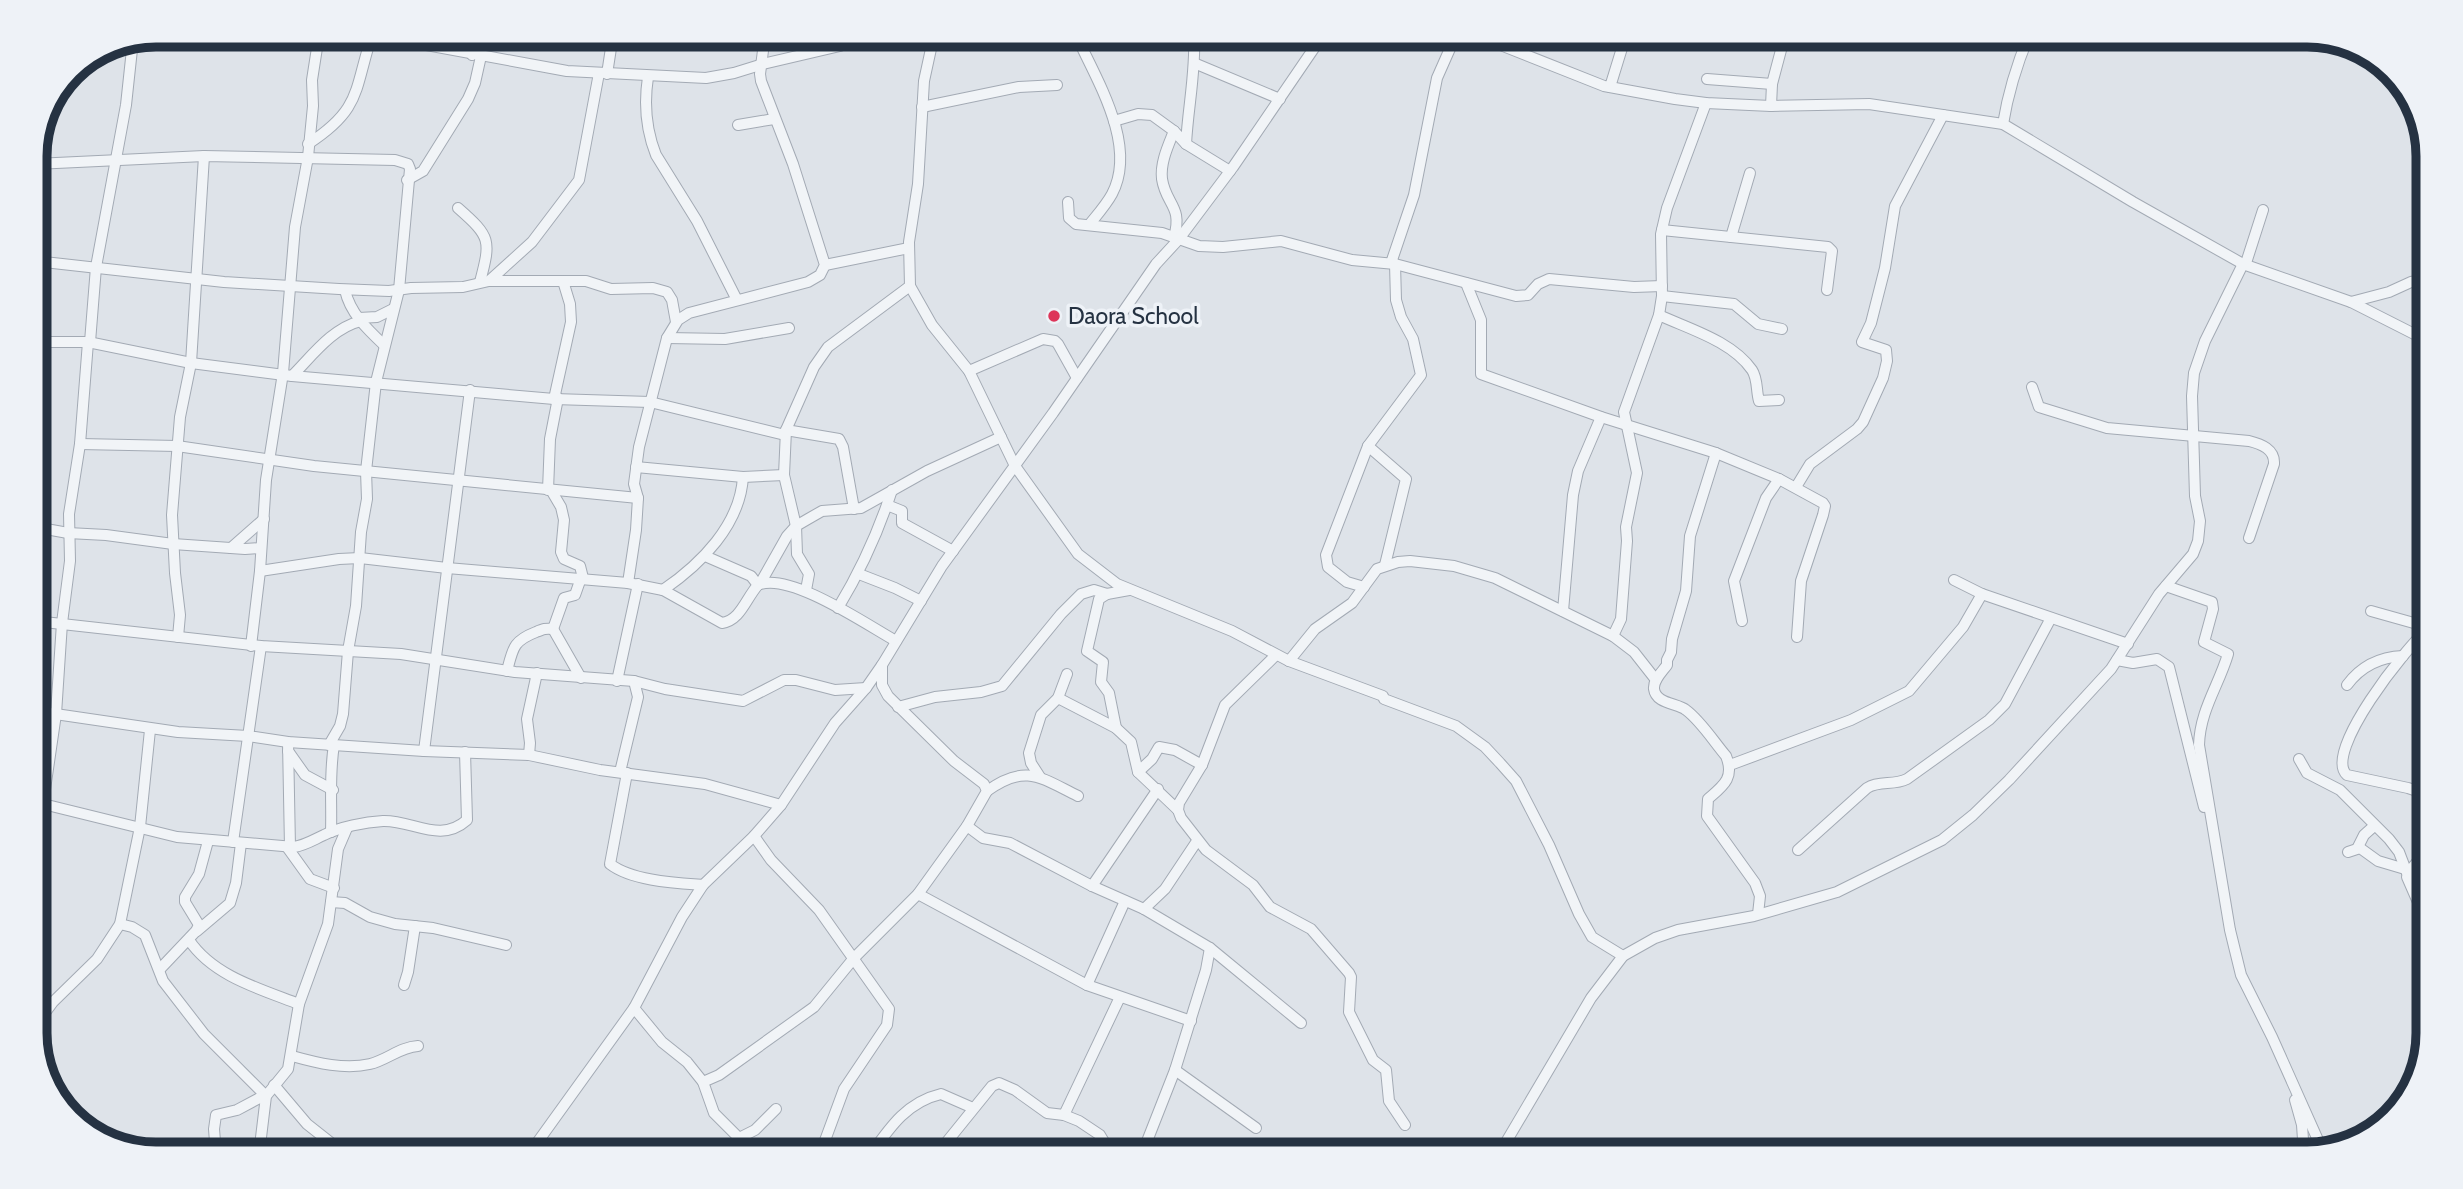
<svg xmlns="http://www.w3.org/2000/svg" width="2463" height="1189" font-family="Cabin,sans-serif">
	<rect width="100%" height="100%" fill="#dee3e9"/>
	<g fill="none" stroke-linecap="round" stroke-linejoin="round">
		<defs>
			<g id="minor">
				<path d="M372,35L567,71L706,78L734,73L763,64L840,46L866,35"/>
				<path d="M934,35L924,81L918,184L909,242L910,286L932,325L969,371L1015,466L1078,554L1117,584L1232,631L1289,661L1383,696L1384,699L1456,726L1485,747L1500,763L1516,781L1549,845L1579,914L1592,937L1623,956"/>
				<path d="M1076,35C1096,79 1138,145 1112,194C1106,205 1097,215 1089,225"/>
				<path d="M1481,35L1493,42L1604,86L1675,99L1706,103L1771,106L1869,104L2003,124L2133,202L2243,264L2351,302L2428,341"/>
				<path d="M132,46L153,36"/>
				<path d="M472,55L476,35"/>
				<path d="M1194,63L1280,99"/>
				<path d="M607,74L613,35"/>
				<path d="M648,77C644,103 646,130 656,155L697,221L737,300"/>
				<path d="M1707,79L1772,84"/>
				<path d="M1610,87L1626,35"/>
				<path d="M1771,106L1772,84L1785,35"/>
				<path d="M922,107L1019,87L1057,85"/>
				<path d="M1114,121L1138,114L1152,115L1174,131L1186,144L1230,171"/>
				<path d="M2003,124C2008,93 2017,64 2029,35"/>
				<path d="M738,125L774,119"/>
				<path d="M1174,131C1168,146 1160,163 1162,179C1166,205 1183,206 1174,237"/>
				<path d="M308,144C362,109 354,90 372,35"/>
				<path d="M1186,144C1188,107 1196,71 1194,35"/>
				<path d="M35,157L38,143"/>
				<path d="M35,164L204,156L395,160L408,164L410,169L399,290L376,382L366,471L367,499L361,532L356,606L348,651L343,714L340,726L329,745"/>
				<path d="M407,180L423,171L468,99L475,83L481,56"/>
				<path d="M1068,202L1069,218L1076,224L1162,233L1199,246L1223,247L1281,241L1352,260L1395,264L1516,296L1528,295L1538,284L1549,279L1634,287L1662,286"/>
				<path d="M458,208C491,237 491,240 480,282"/>
				<path d="M1662,230L1828,247L1832,251L1827,290"/>
				<path d="M1731,237L1750,173"/>
				<path d="M35,261L224,282L339,289L389,291L411,288L463,287L489,281H586L611,289L653,288L667,292L672,300L676,322"/>
				<path d="M1391,263L1414,195L1437,78L1456,35"/>
				<path d="M2246,263L2263,210"/>
				<path d="M825,265L909,248"/>
				<path d="M489,281L532,242L579,180L599,73"/>
				<path d="M1466,283L1481,320V374L1601,417L1716,453L1779,479L1823,503L1825,506L1823,515L1801,581L1797,637"/>
				<path d="M345,290C350,313 367,329 384,345"/>
				<path d="M1662,296L1734,304L1758,324L1782,329"/>
				<path d="M2351,302L2389,292L2411,282L2428,279"/>
				<path d="M1659,315C1689,329 1732,341 1752,370C1758,379 1756,391 1759,401L1779,400"/>
				<path d="M359,318L377,317L393,309"/>
				<path d="M667,338L725,339L789,328"/>
				<path d="M35,342H88L191,363L292,376L554,399L650,402L785,435"/>
				<path d="M90,342L96,267L126,105L133,40"/>
				<path d="M969,371L1043,339L1055,341L1058,344L1077,378"/>
				<path d="M292,376C312,356 332,328 361,321"/>
				<path d="M2032,387L2039,407L2107,428L2249,441C2261,444 2275,449 2274,464L2249,538"/>
				<path d="M554,399L571,322L570,304L563,281"/>
				<path d="M786,430L839,439L843,447L854,509"/>
				<path d="M80,444L177,446L314,466L638,498"/>
				<path d="M1368,446L1406,479L1385,565"/>
				<path d="M1716,453L1690,536L1686,591L1672,639L1671,652L1667,660V665C1662,672 1653,680 1654,689C1656,704 1677,703 1686,710C1701,721 1714,742 1726,756C1735,778 1723,786 1708,799L1707,816L1755,883L1760,896L1758,914"/>
				<path d="M636,467L743,477L784,475"/>
				<path d="M1796,487L1810,464L1857,429L1863,422L1883,378L1887,361L1886,350L1862,342L1871,323L1885,268L1895,206L1943,115"/>
				<path d="M548,490L550,439L558,398"/>
				<path d="M551,490L561,507L564,520L561,552L564,559L580,566L583,578"/>
				<path d="M887,505L902,511V523L953,551"/>
				<path d="M35,527L68,533L106,535L173,544L245,549L261,548"/>
				<path d="M231,548L264,519"/>
				<path d="M705,556L751,576L758,585"/>
				<path d="M260,571L339,559L360,558L447,568L628,583L663,590L722,623C741,620 746,598 758,585C789,571 867,625 896,641"/>
				<path d="M859,574L895,588L921,601"/>
				<path d="M1954,580L1982,594L2128,644"/>
				<path d="M761,582L787,536L796,526L808,519L822,511L861,508L927,471L1001,437"/>
				<path d="M628,583L636,530L638,498L634,484L639,447L667,338L678,320L689,313L808,282L820,275L825,265L793,164L761,81L760,74L765,35"/>
				<path d="M2166,586L2212,602L2213,609L2204,642L2228,654C2219,685 2200,710 2199,745L2230,930L2241,975L2272,1037L2322,1149"/>
				<path d="M1364,587L1347,582L1328,567L1326,555L1368,446L1421,375L1413,339L1401,317L1396,300L1395,264"/>
				<path d="M663,590C701,564 740,525 743,477"/>
				<path d="M806,590L809,574L797,554L796,526L784,475L786,430L814,367L828,347L910,286"/>
				<path d="M838,608C861,570 878,533 892,490"/>
				<path d="M1563,611L1573,495L1578,471L1601,417"/>
				<path d="M2371,611L2428,627"/>
				<path d="M35,621L261,646L401,654L515,672L634,681L665,689L743,701L784,680H796L835,690L866,688"/>
				<path d="M1742,621L1734,581L1766,498L1779,479"/>
				<path d="M553,629L581,678"/>
				<path d="M2428,629C2407,646 2322,753 2347,775L2408,788L2417,791L2428,801"/>
				<path d="M1613,636L1621,619L1627,541L1626,527L1637,473L1624,412L1659,315L1662,296L1661,234L1667,208L1706,103"/>
				<path d="M178,637L180,615L175,573L172,515L180,417L191,363L204,156"/>
				<path d="M251,646L260,571L266,480L283,373L295,227L308,157L313,106L312,80L319,35"/>
				<path d="M1276,655L1225,705L1202,765L1179,803L1178,810L1181,818L1206,850L1253,885L1270,907L1311,929L1349,973L1351,977L1349,1012L1373,1060L1386,1070L1389,1101L1405,1125"/>
				<path d="M2117,660L2133,663L2157,659L2169,667L2204,807"/>
				<path d="M1289,661L1315,629L1352,603L1377,569L1398,562L1410,561L1454,566L1495,578L1613,636L1634,652L1656,680"/>
				<path d="M507,671C513,648 513,641 536,632C543,629 546,628 553,629L564,598L575,595L581,578"/>
				<path d="M617,681L638,584"/>
				<path d="M2347,685C2361,666 2379,657 2403,656"/>
				<path d="M1058,698L1116,728L1131,742L1138,772L1178,810"/>
				<path d="M898,707L935,697L981,692L1002,686L1061,614L1081,594L1094,590L1107,594"/>
				<path d="M35,711L178,732L248,736L288,742L424,751L529,755L600,770L705,784L781,805"/>
				<path d="M1116,728L1109,693L1101,682L1103,662L1087,651L1099,599L1107,594L1129,590"/>
				<path d="M288,742L290,847"/>
				<path d="M288,751L305,775L333,790"/>
				<path d="M424,751L470,390"/>
				<path d="M529,755L530,743L527,719L537,673"/>
				<path d="M2299,759L2307,773L2340,790L2389,839L2399,852L2407,873"/>
				<path d="M1730,765L1851,720L1909,691L1963,627L1982,594"/>
				<path d="M620,772L638,697L634,681"/>
				<path d="M1138,772L1152,759L1159,747L1175,750L1202,765"/>
				<path d="M627,773L610,864C632,881 676,883 703,885"/>
				<path d="M1040,777L1031,763L1029,753L1041,715L1058,698L1067,674"/>
				<path d="M987,791C1026,763 1041,778 1078,796"/>
				<path d="M35,802L177,837L294,847C306,845 313,840 324,835C340,827 365,822 383,821C413,820 440,844 467,820L465,752"/>
				<path d="M43,803L56,714L62,623L70,561L69,514L80,444L88,342"/>
				<path d="M967,826L983,838L1010,843L1092,886L1144,909L1210,948L1301,1023"/>
				<path d="M331,832C332,803 329,774 334,745"/>
				<path d="M754,836L771,860L819,910L889,1009L887,1025L844,1089L820,1154"/>
				<path d="M233,842L261,646"/>
				<path d="M287,847L310,879L334,888"/>
				<path d="M2358,847L2364,835L2374,826"/>
				<path d="M1798,850L1867,788C1880,780 1893,786 1907,779L1989,720L2005,704L2051,618"/>
				<path d="M2428,850L2410,870L2407,877L2421,909L2428,936"/>
				<path d="M2348,852L2360,848L2378,861L2405,869"/>
				<path d="M1092,886L1158,789"/>
				<path d="M918,894L1087,985L1191,1021"/>
				<path d="M331,902L345,903L370,917L395,924L433,928L506,945"/>
				<path d="M1144,909L1165,889L1197,841"/>
				<path d="M120,924L132,927L145,935L163,981L204,1034L266,1096"/>
				<path d="M197,931L230,903L236,883L241,843"/>
				<path d="M189,940C213,976 260,989 299,1004"/>
				<path d="M160,969L196,931L199,925L185,902V897L199,874L208,841"/>
				<path d="M404,985L408,972L415,926"/>
				<path d="M1087,985L1125,901"/>
				<path d="M634,1008L662,1042L687,1062L703,1082L714,1113L739,1138L741,1144L737,1154"/>
				<path d="M35,1026L53,1002L97,959L120,924L140,827L150,730"/>
				<path d="M292,1056C317,1063 345,1070 370,1064C387,1060 400,1047 418,1046"/>
				<path d="M1175,1070L1256,1128"/>
				<path d="M703,1082L719,1075L814,1007L854,958L918,894L967,826L987,791L984,784L954,761L888,696L882,685V665"/>
				<path d="M274,1085L307,1124L345,1154"/>
				<path d="M2295,1100L2302,1125L2304,1154"/>
				<path d="M1064,1115L1120,997"/>
				<path d="M739,1138L755,1130L776,1109"/>
				<path d="M741,1144L756,1154"/>
				<path d="M216,1154L214,1129L216,1115L237,1110L265,1095"/>
				<path d="M259,1154L266,1096L288,1069L299,1004L328,924L338,849L347,828"/>
				<path d="M529,1154L634,1008L682,917L703,885L754,836L781,805L835,723L866,688L882,665L942,566L1053,413L1156,264L1179,239L1233,167L1323,35"/>
				<path d="M757,1154L767,1146H773"/>
				<path d="M871,1154C890,1127 907,1102 941,1094L973,1108"/>
				<path d="M937,1154L992,1086L999,1083L1015,1090L1047,1113L1064,1115L1079,1121L1100,1135L1106,1145L1129,1154"/>
				<path d="M1142,1154L1175,1070L1206,970L1210,948"/>
				<path d="M1499,1154L1591,998L1623,956L1655,938L1678,930L1754,916L1837,892L1942,840L1973,815L2009,780L2111,669L2159,594L2193,554L2198,541L2200,521L2195,496L2192,396L2194,373L2205,341L2243,264"/>
			</g>
		</defs>
		<use href="#minor" stroke="#a3aab4" stroke-width="12"/>
		<use href="#minor" stroke="#f1f4f7" stroke-width="10"/>
	</g>
	<circle fill="#dd3559" stroke="#eef2f7" stroke-width="2.5" cx="1054" cy="316" r="7"/>
	<g text-anchor="middle" dominant-baseline="central" stroke-width="7" stroke-linejoin="round" paint-order="stroke">
		<g font-size="23" fill="#253242" stroke="#eef2f7" text-anchor="start">
			<text x="1068" y="316">Daora School</text>
		</g>
	</g>
	<path d="M0 0H2463V1189H0ZM156 47H2307A109 109 0 0 1 2416 156V1033A109 109 0 0 1 2307 1142H156A109 109 0 0 1 47 1033V156A109 109 0 0 1 156 47Z" fill="#eef2f7" fill-rule="evenodd"/>
	<path fill="none" stroke="#253242" stroke-width="9" d="M156 47H2307A109 109 0 0 1 2416 156V1033A109 109 0 0 1 2307 1142H156A109 109 0 0 1 47 1033V156A109 109 0 0 1 156 47Z"/>
</svg>
